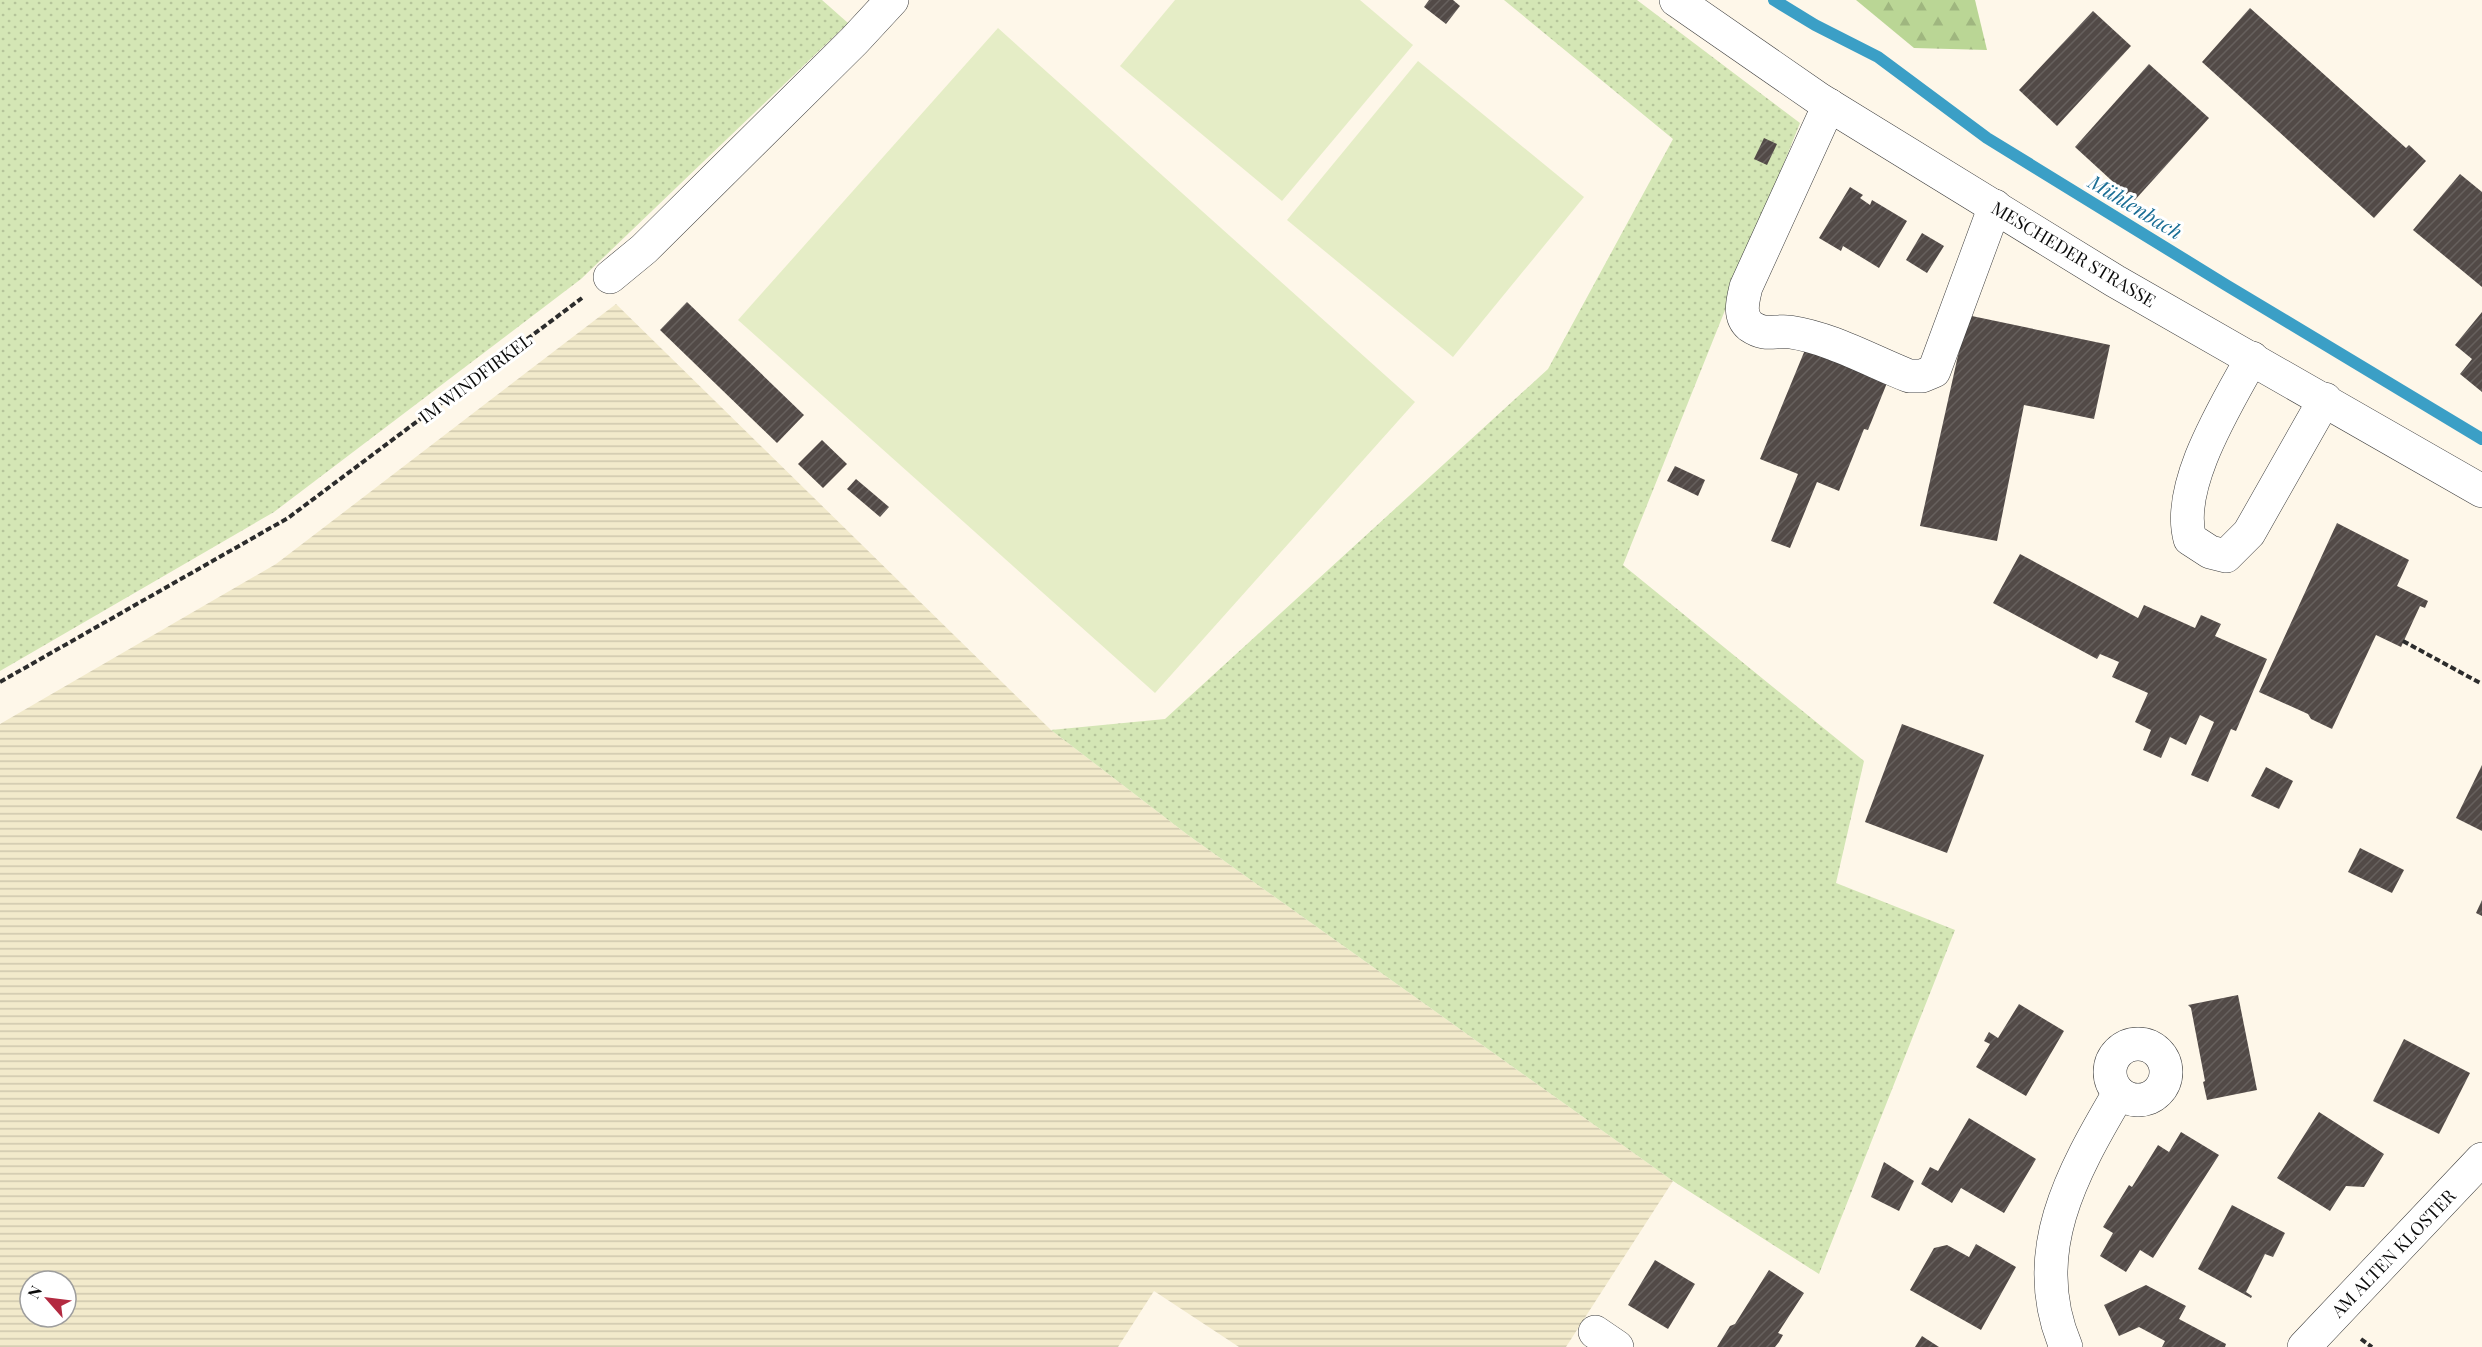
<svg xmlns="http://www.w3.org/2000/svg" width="2482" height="1347" font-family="'Playfair Display',serif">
	<defs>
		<pattern id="farmland-rules" width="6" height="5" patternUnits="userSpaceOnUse" patternTransform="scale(1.5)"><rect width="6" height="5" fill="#f2eacb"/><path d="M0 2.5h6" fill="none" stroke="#cec7ad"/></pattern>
		<pattern id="grass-dots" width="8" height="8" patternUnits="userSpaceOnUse" patternTransform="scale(1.5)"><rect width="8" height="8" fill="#d4e6b5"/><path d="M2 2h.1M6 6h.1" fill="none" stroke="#b5c49a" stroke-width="1.8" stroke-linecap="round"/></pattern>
		<pattern id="forest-firs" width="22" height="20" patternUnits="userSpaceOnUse" patternTransform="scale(1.5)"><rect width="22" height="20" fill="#bad695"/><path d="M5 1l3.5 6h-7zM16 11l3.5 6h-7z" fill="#9fb67f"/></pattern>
		<pattern id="building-hatch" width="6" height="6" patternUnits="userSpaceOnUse" patternTransform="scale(1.5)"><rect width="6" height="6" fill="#524a47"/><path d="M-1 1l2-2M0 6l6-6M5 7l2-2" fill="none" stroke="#66605d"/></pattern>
	</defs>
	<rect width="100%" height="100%" fill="#fef7e9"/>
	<path fill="url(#farmland-rules)" fill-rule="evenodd" d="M616,304L1051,730L1188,835L1673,1181L1566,1347H1239L1154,1291L1118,1347H0V724L276,564ZM30,1281H66V1317H30Z"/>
	<g fill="url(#grass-dots)">
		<path d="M0,0H822L848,23L581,279L274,512L0,671Z"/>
		<path d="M1504,0H1637L1800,123L1623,565L1864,761L1836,883L1955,930L1819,1274L1673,1181L1188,835L1051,730L1165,719L1548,369L1673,139Z"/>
	</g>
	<path fill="url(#forest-firs)" d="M1856,0H1975L1987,50L1914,48Z"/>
	<g fill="#e5edc6">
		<path d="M1175,0H1360L1413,45L1282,201L1120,66Z"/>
		<path d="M998,28L1415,402L1155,693L738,320Z"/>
		<path d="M1418,61L1584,197L1453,357L1287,220Z"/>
	</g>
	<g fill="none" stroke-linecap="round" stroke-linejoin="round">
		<path stroke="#3b9fc6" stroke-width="12" d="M1774,0L1815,25L1878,57L1987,138L2226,285L2482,439"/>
	</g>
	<g fill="url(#building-hatch)">
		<path d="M1429,0H1453L1460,6L1446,24L1424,7Z"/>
		<path d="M2250,8L2406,148L2409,145L2426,161L2374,218L2202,62Z"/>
		<path d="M2093,11L2131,46L2057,126L2019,90Z"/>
		<path d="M2149,64L2209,118L2134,201L2075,147Z"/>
		<path d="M1764,138L1777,144L1767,165L1754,159Z"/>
		<path d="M2460,174L2482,192V287L2413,230Z"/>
		<path d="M1850,187L1863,195L1860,198L1870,205L1872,200L1907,221L1879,268L1843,246L1841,251L1819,238Z"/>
		<path d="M1922,233L1944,246L1927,273L1906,260Z"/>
		<path d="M687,302L804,415L777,443L660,330Z"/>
		<path d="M2482,312V392L2460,374L2472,359L2455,345Z"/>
		<path d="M1967,315L2110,345L2094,419L2024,405L1997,541L1920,526Z"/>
		<path d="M1807,345L1889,378L1868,430L1864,429L1839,491L1817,482L1790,548L1771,541L1798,474L1760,459Z"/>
		<path d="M822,440L847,464L823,488L798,464Z"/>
		<path d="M1675,466L1705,480L1698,496L1667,481Z"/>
		<path d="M856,479L889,507L880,517L847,489Z"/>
		<path d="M2337,523L2409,560L2397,586L2428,601L2425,608L2420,606L2401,647L2376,635L2332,729L2311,719L2308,714L2259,692Z"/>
		<path d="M2020,554L2138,618L2144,605L2195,628L2201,615L2221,624L2215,636L2267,659L2236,731L2231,729L2208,782L2191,775L2214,722L2200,715L2186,745L2170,737L2161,758L2143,750L2151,730L2135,722L2148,693L2112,677L2119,662L2100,654L2097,659L1993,603Z"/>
		<path d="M1902,724L1984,755L1947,853L1865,822Z"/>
		<path d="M2482,765V831L2456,818Z"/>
		<path d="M2266,767L2293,781L2279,809L2251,796Z"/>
		<path d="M2360,848L2404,870L2392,893L2348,872Z"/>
		<path d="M2482,900V916L2476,913Z"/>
		<path d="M2238,995L2257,1090L2207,1100L2203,1082L2205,1081L2191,1008L2188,1005Z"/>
		<path d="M2019,1004L2064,1031L2026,1096L1976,1067L1990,1044L1984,1041L1989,1032L1998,1038Z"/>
		<path d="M2404,1039L2470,1073L2439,1134L2373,1101Z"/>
		<path d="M2319,1112L2384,1154L2364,1187L2346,1186L2330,1211L2277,1178Z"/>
		<path d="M1969,1118L2036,1159L2004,1213L1961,1188L1952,1203L1921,1184L1930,1167L1938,1171Z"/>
		<path d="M2181,1132L2219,1155L2153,1258L2140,1250L2126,1272L2100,1256L2113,1233L2103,1227L2129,1185L2132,1187L2158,1145L2169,1152Z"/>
		<path d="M1884,1162L1914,1181L1899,1211L1871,1197Z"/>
		<path d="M2232,1205L2285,1233L2273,1257L2265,1254L2246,1292L2252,1296L2251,1298L2198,1269Z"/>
		<path d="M1976,1244L2016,1267L1981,1330L1910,1290L1934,1248L1947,1245L1969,1257Z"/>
		<path d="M1655,1260L1695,1284L1668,1329L1628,1305Z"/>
		<path d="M1769,1270L1804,1293L1778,1333L1783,1335L1779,1342L1775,1347H1717L1730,1326L1735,1324Z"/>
		<path d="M2146,1285L2186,1306L2179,1319L2226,1344L2225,1347H2162L2165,1341L2139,1327L2119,1336L2104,1305Z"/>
		<path d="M1922,1336L1939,1347H1915Z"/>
	</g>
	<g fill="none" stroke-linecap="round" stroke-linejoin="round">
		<defs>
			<g id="minor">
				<path d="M1676,0L1819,99L2115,281L2482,491"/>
				<path d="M1829,105L1746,287C1743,300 1738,316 1750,326C1766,337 1774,330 1790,332C1831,338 1871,361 1909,376H1922L1934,371L1995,206"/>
				<path d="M610,277L644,249L854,41L892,0"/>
				<path d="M2252,358C2227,404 2175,486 2190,539L2210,552L2226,556L2249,533L2325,399"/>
				<circle cx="2138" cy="1072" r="28"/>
				<path d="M1595,1332L1617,1347"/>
				<path d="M2066,1347C2026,1254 2072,1173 2119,1093"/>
				<path d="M2304,1347L2482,1159"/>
			</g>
		</defs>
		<use href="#minor" stroke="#3d3d3d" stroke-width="34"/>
		<g stroke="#2c2c2c" stroke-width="4" stroke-dasharray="6 3" stroke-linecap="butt">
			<path d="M2403,641L2482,684"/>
			<path d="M0,682L288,518L582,298"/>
			<path d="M2361,1339L2372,1347"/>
		</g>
		<use href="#minor" stroke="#fff" stroke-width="33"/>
	</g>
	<g text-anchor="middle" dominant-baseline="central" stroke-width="6" stroke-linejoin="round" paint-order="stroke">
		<g font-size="18" fill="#0a0a0a" stroke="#fff">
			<text transform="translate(2074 254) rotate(31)">MESCHEDER STRASSE</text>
			<text transform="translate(475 378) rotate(-37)">IM WINDFIRKEL</text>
			<text transform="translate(2393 1253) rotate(-46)">AM ALTEN KLOSTER</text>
		</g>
		<g font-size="20" font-style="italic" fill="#1b6e95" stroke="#fff">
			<text transform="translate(2136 206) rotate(31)">Mühlenbach</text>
		</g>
	</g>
	<g transform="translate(48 1299) rotate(298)"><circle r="28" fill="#ffffff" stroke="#9d9d9d" stroke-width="1.5"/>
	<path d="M0-4.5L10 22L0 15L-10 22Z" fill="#b32a41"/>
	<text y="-9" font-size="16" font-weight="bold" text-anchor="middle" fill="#0a0a0a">N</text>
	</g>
</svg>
